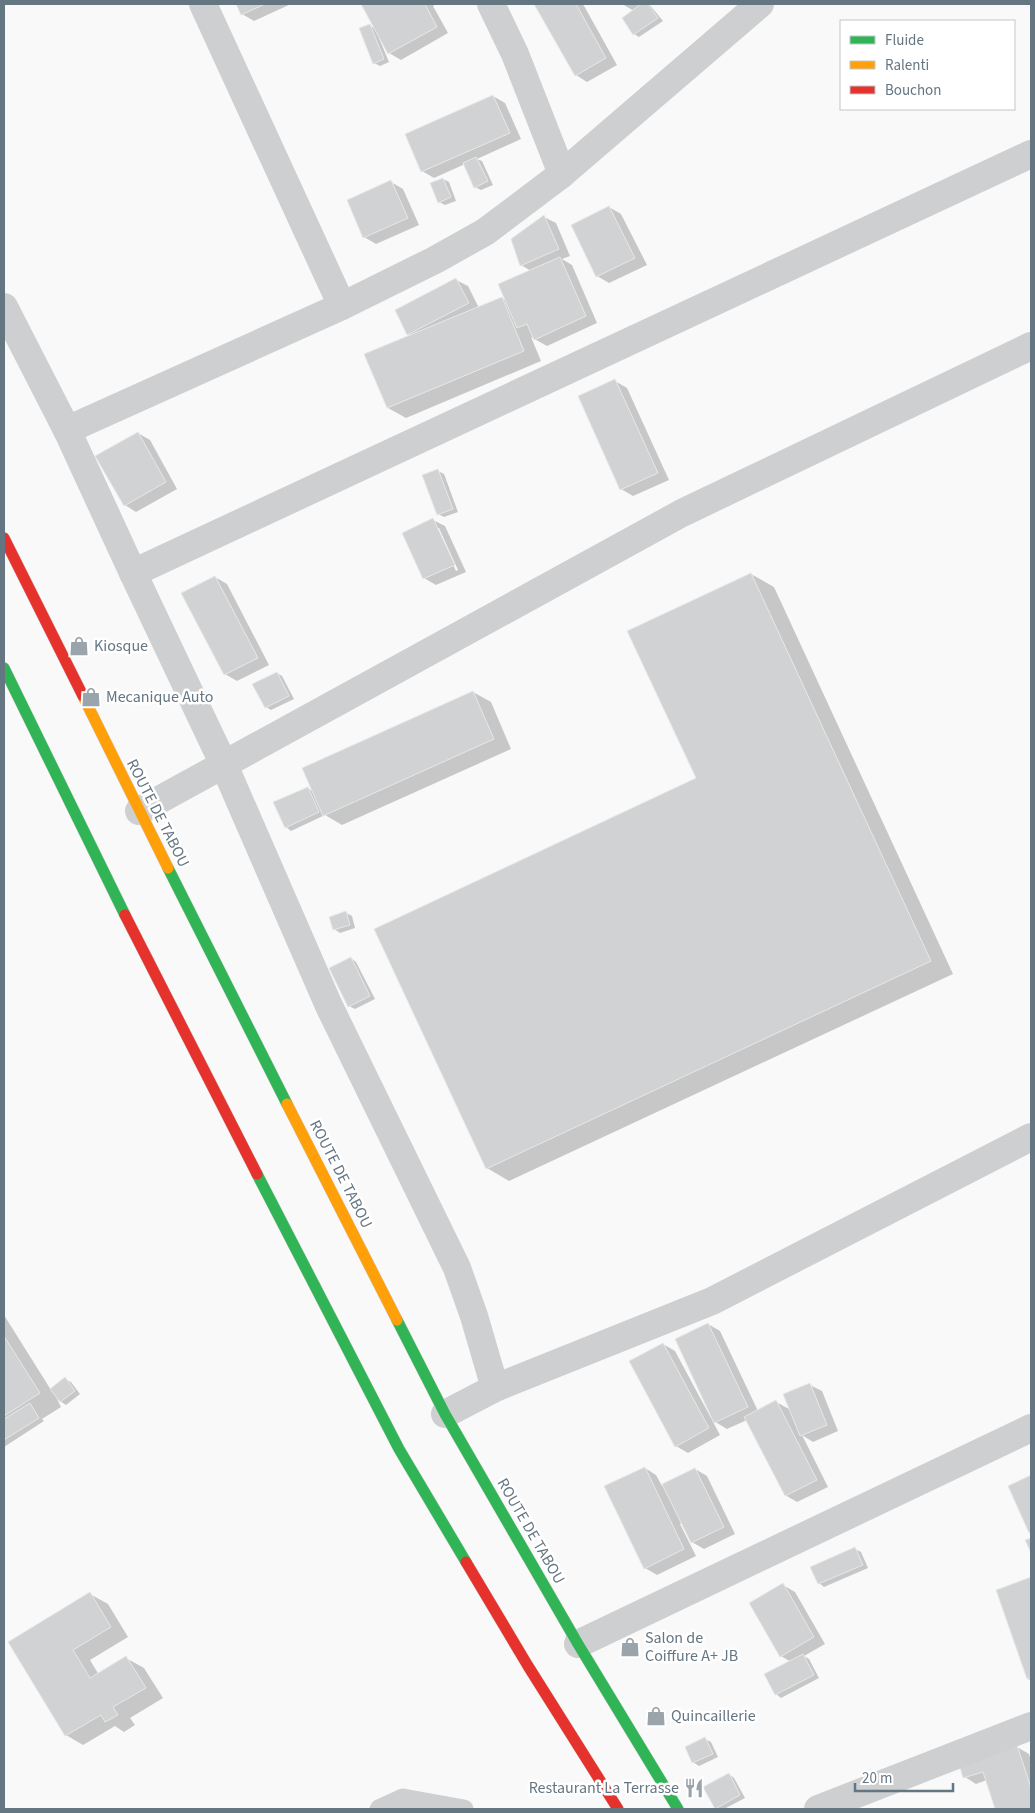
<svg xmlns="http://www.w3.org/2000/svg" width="1035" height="1813" font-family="'Source Sans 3',sans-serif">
	<rect width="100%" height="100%" fill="#f9f9f9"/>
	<g fill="#0003" fill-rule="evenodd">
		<path d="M237,4H291L254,21L242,14Z"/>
		<path d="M362,4H436L433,6L448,33L401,60L389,53L381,37L379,38L389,62L380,66L374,63L369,25L376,29Z"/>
		<path d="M536,4H583L617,65L587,82L576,75Z"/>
		<path d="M622,4H649L663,21L639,37L634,34V11Z"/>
		<path d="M493,96L505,103L521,139L477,159L482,161L493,185L481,190L475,187L465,164L434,178L422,171Z"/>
		<path d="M443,179L449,182L456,201L445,205L439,202Z"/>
		<path d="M391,182L403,189L419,225L376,244L364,237Z"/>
		<path d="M609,207L621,214L647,265L609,283L597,276L572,225Z"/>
		<path d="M544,217L556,223L570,256L562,259L572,265L597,323L547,346L531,337L541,361L406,418L388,408L366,355L412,336L408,334L456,280L468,286L479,308L502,298L507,301L531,271L521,265Z"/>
		<path d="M615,381L627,388L669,480L633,496L621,489Z"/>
		<path d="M138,433L150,440L177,489L136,512L125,505Z"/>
		<path d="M438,471L444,474L458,512L444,517L438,514Z"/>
		<path d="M433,520L445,526L466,572L436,585L424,578ZM436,528H439L458,570L456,571Z"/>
		<path d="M751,574L774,587L953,974L509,1181L487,1168L697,779Z"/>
		<path d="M215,577L227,584L269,665L237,681L225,674Z"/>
		<path d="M277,673L282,676L294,699L271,710L266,707Z"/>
		<path d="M473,692L491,702L511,749L342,825L325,815L291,831L286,827L308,788L314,792Z"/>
		<path d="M346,913L352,916L355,928L340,933L334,929Z"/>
		<path d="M351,958L356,962L375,999L355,1009L349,1006Z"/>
		<path d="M4,1315L51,1390L65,1379L71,1382L80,1394L66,1405L57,1399L61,1407L42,1419L44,1421L4,1447Z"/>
		<path d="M708,1324L720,1331L758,1411L776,1402L791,1410L810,1385L822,1391L838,1431L813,1442L802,1435L828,1487L797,1502L785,1495L747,1420L727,1429L712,1420L720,1435L688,1453L676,1446L663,1344L675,1351L711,1418L713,1417Z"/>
		<path d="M645,1468L656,1475L662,1486L695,1469L707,1476L735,1534L704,1549L692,1542L682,1523L680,1524L696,1556L657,1575L645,1568Z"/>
		<path d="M1031,1477V1532L1010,1487Z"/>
		<path d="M855,1549L861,1552L868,1568L824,1587L819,1583Z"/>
		<path d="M1031,1578V1681L1028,1679L997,1591Z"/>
		<path d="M783,1585L795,1592L825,1644L804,1656L809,1659L819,1678L781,1698L776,1694L791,1662L781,1656Z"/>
		<path d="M90,1594L108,1604L128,1637L90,1660L99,1675L126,1658L144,1668L163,1698L130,1718L135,1725L124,1732L115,1726L83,1745L66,1735L10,1642Z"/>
		<path d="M705,1739L711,1742L718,1757L699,1766L693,1762Z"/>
		<path d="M1017,1747L1029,1754L1031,1761V1809H996L987,1780L976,1784L965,1777Z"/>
		<path d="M729,1774L734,1778L745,1798L724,1809H718L716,1808Z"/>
	</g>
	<g fill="#d0d2d3" stroke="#e8e8e8">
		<path d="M236,4H265L241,15Z"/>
		<path d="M361,4H425L437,27L388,54Z"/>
		<path d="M534,4H576L606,58L575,76Z"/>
		<path d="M641,4H648L658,18L633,35L622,18Z"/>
		<path d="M370,24L384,59L373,64L359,28Z"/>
		<path d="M493,95L510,133L421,172L405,134Z"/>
		<path d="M476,157L488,181L474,188L463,163Z"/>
		<path d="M443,178L451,197L438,203L430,183Z"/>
		<path d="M391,180L408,218L363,238L347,200Z"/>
		<path d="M609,206L635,258L596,277L571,225Z"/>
		<path d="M544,215L559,249L520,266L511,239Z"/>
		<path d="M560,257L586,316L534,340L527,324L517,328L498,284Z"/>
		<path d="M456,278L469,303L407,335L395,310Z"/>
		<path d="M502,297L524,351L387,408L364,354Z"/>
		<path d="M615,379L658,473L620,490L578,396Z"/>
		<path d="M138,432L166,482L124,506L95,456Z"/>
		<path d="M438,469L453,509L437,515L422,475Z"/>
		<path d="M433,518L455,565L423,579L402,533Z"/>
		<path d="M751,573L931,961L486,1169L374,929L696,778L627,631Z"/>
		<path d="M215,576L258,658L224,675L181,593Z"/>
		<path d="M277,672L289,696L265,708L252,684Z"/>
		<path d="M473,691L494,739L323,816L302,768Z"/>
		<path d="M308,787L319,812L285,828L273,802Z"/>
		<path d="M346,911L350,925L333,930L329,917Z"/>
		<path d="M351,957L370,996L348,1007L329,968Z"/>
		<path d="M708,1323L748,1407L714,1423L675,1339Z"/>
		<path d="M4,1336L40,1393L4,1416Z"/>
		<path d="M663,1343L709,1428L675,1447L629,1361Z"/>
		<path d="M65,1377L75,1391L60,1402L50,1389Z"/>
		<path d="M810,1383L827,1425L800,1436L783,1394Z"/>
		<path d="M776,1400L817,1480L785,1496L744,1417Z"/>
		<path d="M30,1403L39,1418L4,1440V1419Z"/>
		<path d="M645,1467L684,1549L644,1569L604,1486Z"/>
		<path d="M695,1468L724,1527L691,1543L662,1484Z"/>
		<path d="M1031,1475V1532L1029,1533L1008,1486Z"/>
		<path d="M1031,1538V1553L1025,1540Z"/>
		<path d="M855,1547L863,1565L818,1584L810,1567Z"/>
		<path d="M1031,1577V1678L1027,1679L996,1590Z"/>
		<path d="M783,1583L814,1637L780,1657L749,1603Z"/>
		<path d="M90,1592L111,1627L73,1650L90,1678L126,1656L146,1688L113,1707L118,1715L105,1722L101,1715L65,1736L8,1642Z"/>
		<path d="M803,1654L814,1675L775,1695L764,1674Z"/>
		<path d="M705,1737L713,1754L692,1763L685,1747Z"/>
		<path d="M1017,1745L1031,1788V1809H995L983,1772L963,1778L959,1764Z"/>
		<path d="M729,1773L740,1795L715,1809L703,1787Z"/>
	</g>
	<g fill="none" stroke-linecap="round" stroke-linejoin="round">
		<defs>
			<g id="fast">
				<path d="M4,668L125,915"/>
				<path d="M168,868L287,1104"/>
				<path d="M257,1174L399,1449L466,1562"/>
				<path d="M397,1320L445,1414L578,1644L678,1809"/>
			</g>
			<g id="slow">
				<path d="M83,696L168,868"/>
				<path d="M287,1104L397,1320"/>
			</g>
			<g id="jam">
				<path d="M4,538L83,696"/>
				<path d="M125,915L257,1174"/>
				<path d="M466,1562L528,1666L618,1809"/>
			</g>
		</defs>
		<use href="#fast" stroke="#d5d6d7" stroke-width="12"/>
		<use href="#slow" stroke="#d5d6d7" stroke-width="12"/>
		<use href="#jam" stroke="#d5d6d7" stroke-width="12"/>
		<path stroke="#cecfd0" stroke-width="19" d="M379,1809L403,1798L464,1809"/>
		<g stroke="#cecfd0" stroke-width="28">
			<path d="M203,4L342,306"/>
			<path d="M491,4L515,54L562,174"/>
			<path d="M4,307L67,430L133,573L224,765L329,1006L457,1268L474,1316L495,1388"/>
			<path d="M67,430L342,306L435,260L485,232L562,174L760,4"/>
			<path d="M133,573L1031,154"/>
			<path d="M139,811L682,513L1031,346"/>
			<path d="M445,1414L495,1388L712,1301L1031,1137"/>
			<path d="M578,1644L1031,1428"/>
			<path d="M818,1809L1031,1726"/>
		</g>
		<use href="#fast" stroke="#30b455" stroke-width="11"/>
		<use href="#slow" stroke="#ff9f0a" stroke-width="11"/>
		<use href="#jam" stroke="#e5322d" stroke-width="11"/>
	</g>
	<defs>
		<symbol id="shop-bare" viewBox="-9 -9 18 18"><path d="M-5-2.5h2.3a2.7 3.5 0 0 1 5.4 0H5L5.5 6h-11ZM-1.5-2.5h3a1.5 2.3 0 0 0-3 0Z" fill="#99a4ac" stroke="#fff" stroke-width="2.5" paint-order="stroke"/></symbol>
		<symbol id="restaurant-bare" viewBox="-9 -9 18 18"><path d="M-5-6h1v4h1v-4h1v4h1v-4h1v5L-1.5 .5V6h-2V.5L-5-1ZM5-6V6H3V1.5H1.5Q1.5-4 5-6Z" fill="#99a4ac" stroke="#fff" stroke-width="2.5" paint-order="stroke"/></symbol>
	</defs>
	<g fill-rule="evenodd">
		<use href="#shop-bare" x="65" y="632" width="28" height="28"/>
		<use href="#shop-bare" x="77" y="683" width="28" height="28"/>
		<use href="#shop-bare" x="616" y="1633" width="28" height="28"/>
		<use href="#shop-bare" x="642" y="1702" width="28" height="28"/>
		<use href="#restaurant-bare" x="680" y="1774" width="28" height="28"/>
	</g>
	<g text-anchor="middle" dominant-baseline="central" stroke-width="5" stroke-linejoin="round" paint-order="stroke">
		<g font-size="16" fill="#657683" stroke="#fff" text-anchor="start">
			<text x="94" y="646">Kiosque</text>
			<text x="106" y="697">Mecanique Auto</text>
			<text x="645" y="1638">Salon de<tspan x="645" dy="18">Coiffure A+ JB</tspan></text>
			<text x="671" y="1716">Quincaillerie</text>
			<text x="679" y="1788" text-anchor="end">Restaurant La Terrasse</text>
		</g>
		<g font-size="16" fill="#657683" stroke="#fff">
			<text transform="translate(158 813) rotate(63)">ROUTE DE TABOU</text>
			<text transform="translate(341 1174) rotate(63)">ROUTE DE TABOU</text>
			<text transform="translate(531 1531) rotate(60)">ROUTE DE TABOU</text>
		</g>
	</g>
	<rect width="1035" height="1813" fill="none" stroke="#657683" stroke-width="10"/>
	<rect x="840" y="20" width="175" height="90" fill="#ffffff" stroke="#c1c8cd"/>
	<rect x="850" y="36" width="25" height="8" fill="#30b455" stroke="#c1c8cd"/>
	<text x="885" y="45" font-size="15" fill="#657683">Fluide</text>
	<rect x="850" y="61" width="25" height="8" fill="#ff9f0a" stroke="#c1c8cd"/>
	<text x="885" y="70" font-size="15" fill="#657683">Ralenti</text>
	<rect x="850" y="86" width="25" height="8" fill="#e5322d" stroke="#c1c8cd"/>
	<text x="885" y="95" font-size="15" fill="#657683">Bouchon</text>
	<path d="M855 1783v8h98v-8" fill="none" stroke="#657683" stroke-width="2.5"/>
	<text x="862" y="1783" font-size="15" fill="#657683" stroke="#ffffff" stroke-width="4" paint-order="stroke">20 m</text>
</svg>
